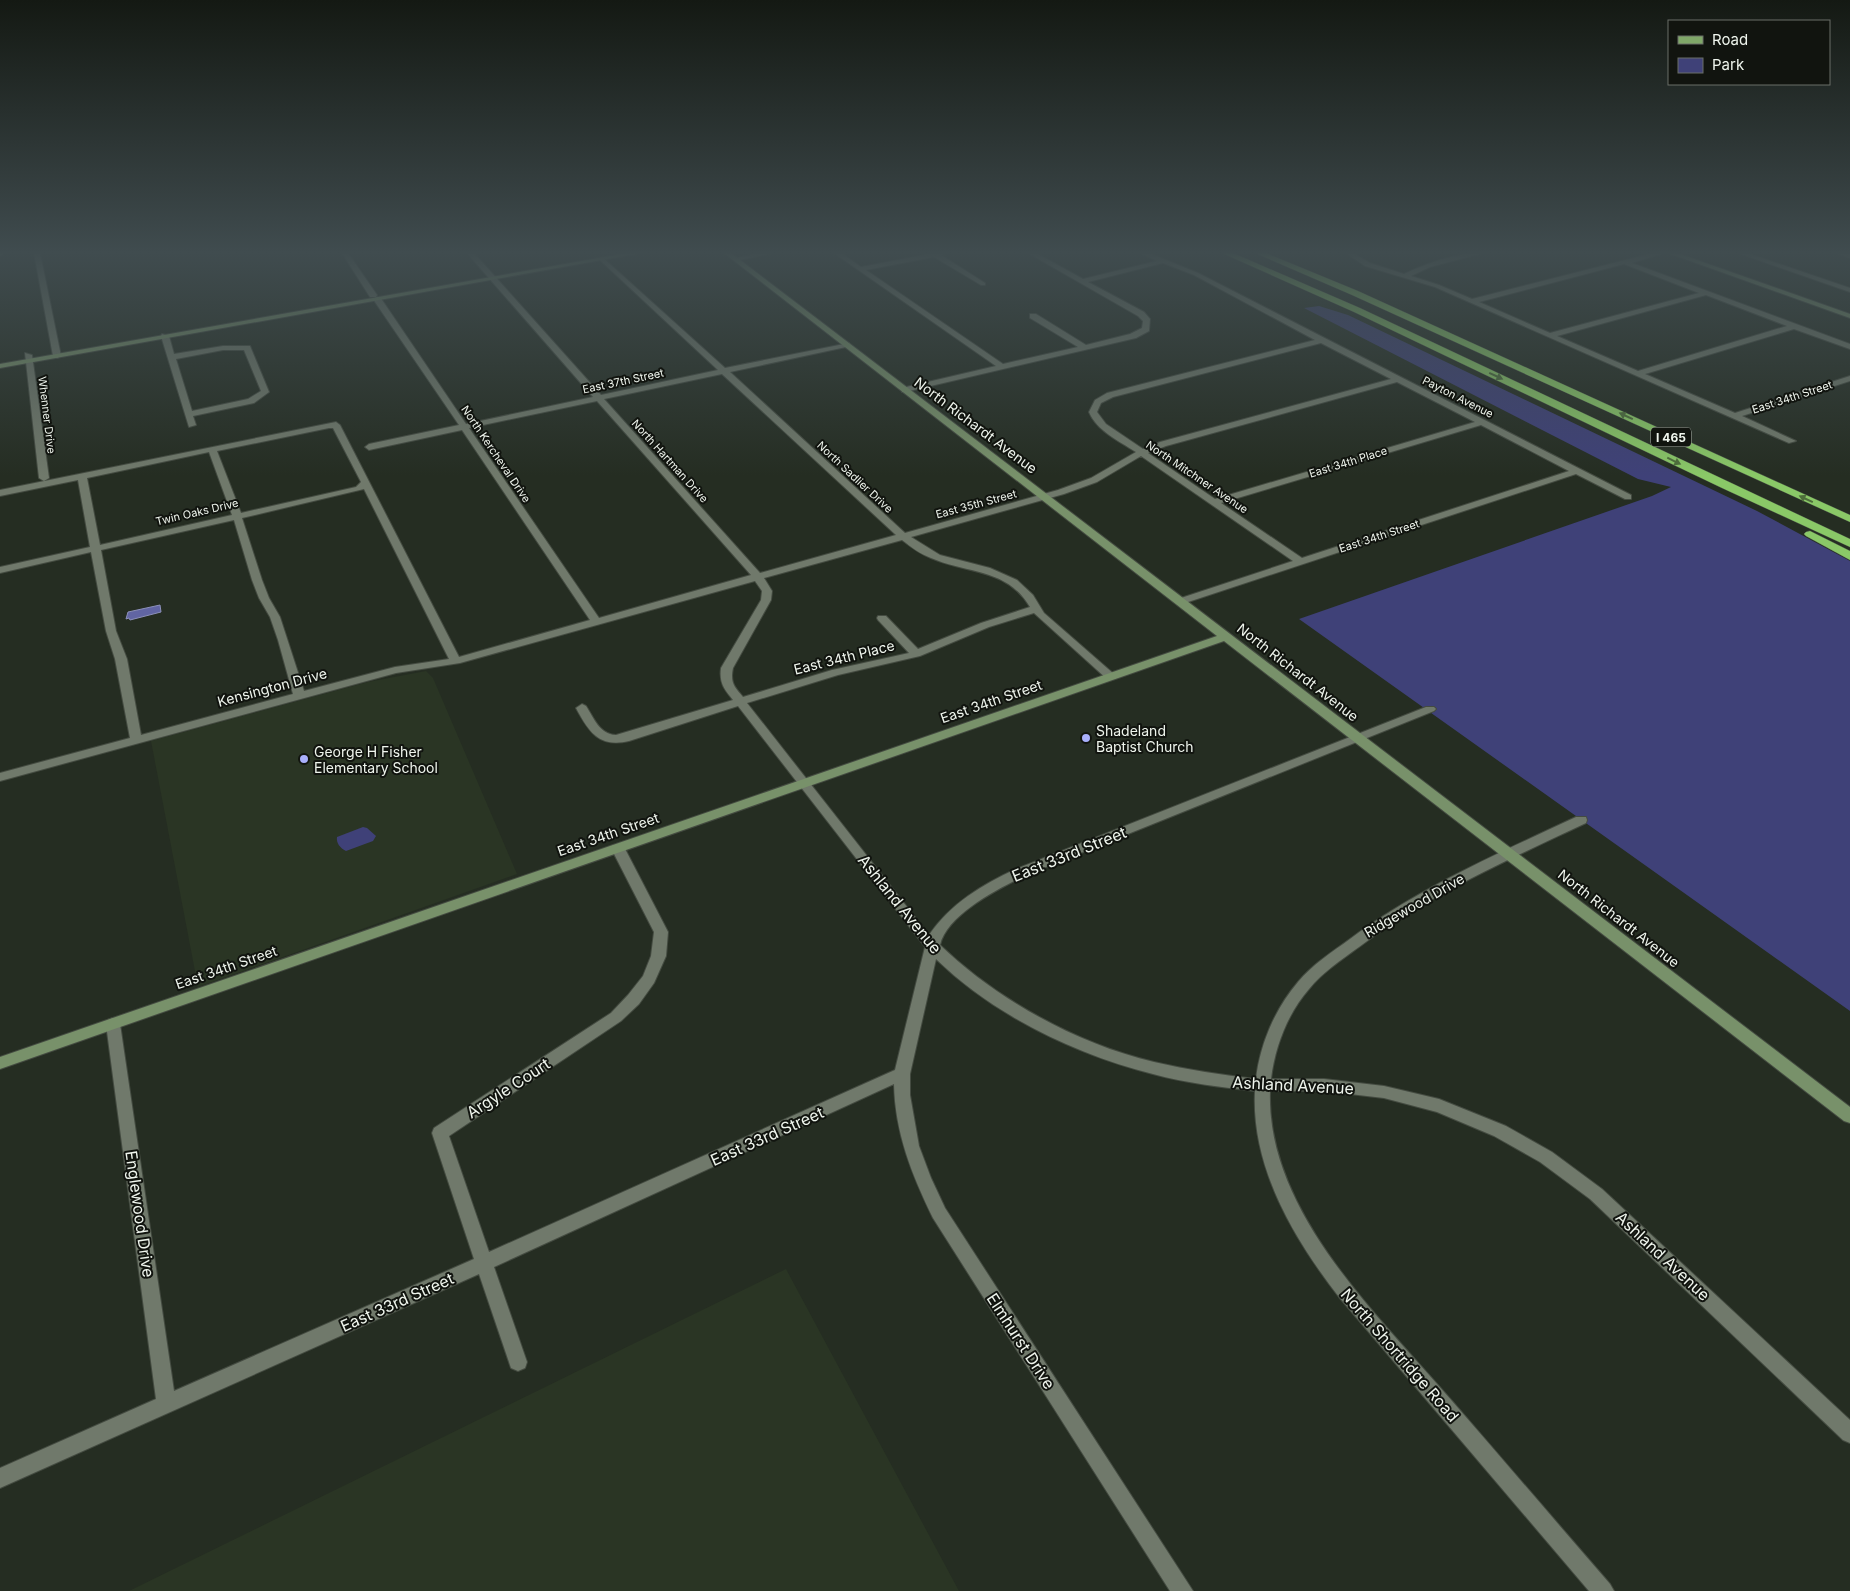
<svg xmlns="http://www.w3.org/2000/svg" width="1850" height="1591" font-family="Inter,sans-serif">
	<rect width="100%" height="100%" fill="#252d22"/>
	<g fill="#2a3524">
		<path d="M426,671L433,678L517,874L198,987L151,741L368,682Z"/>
		<path d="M786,1269L959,1591H129Z"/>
	</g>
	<g fill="#3f4178">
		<path d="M1319,306L1348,315L1757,511L1850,561V1011L1299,619L1652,496L1671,487L1638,479L1304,308Z"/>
		<path d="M363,827L367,828L376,836L373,841L346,851C340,848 336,843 337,837Z"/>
	</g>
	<path fill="#6165a3" stroke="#8c90b9" d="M160,605L161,612L130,620L129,618L126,619L128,612Z"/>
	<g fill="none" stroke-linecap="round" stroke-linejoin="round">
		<defs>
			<g id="street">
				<path d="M34,253H40L61,356L57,358L53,356Z"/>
				<path d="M342,253H348L377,295L376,297H370Z"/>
				<path d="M467,253H474L601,395L718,370L600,260V258L602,257L725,368L849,343L850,345L846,347L730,372L905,533L1058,490L1091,478L1136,452C1119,441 1097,431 1089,412L1095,400L1107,393L1315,340L1194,275L1163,263L1088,282L1144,312L1150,319L1149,331L1136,338L905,392H902V388L996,366L834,253H841L861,267L934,253H947L941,255L985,283V285H981L934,257L866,270L1003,364L1078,347L1030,318V314H1036L1086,345L1130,334L1142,328L1143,321L1138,316L1028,253H1036L1083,279L1157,261L1140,253H1149L1198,273L1631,495V499H1625L1576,474L1182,604L1177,601L1178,599L1293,561L1141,456L1097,482L1064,494L911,537L940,555L990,568L1017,580L1033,595L1044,613L1115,675L1117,677L1115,679H1107L1034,613L989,627L920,656L838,675L747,703L929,935C951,903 982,885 1016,869L1426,707H1434L1436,709L1434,711L1026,875C1000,888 947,914 940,945C996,999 1077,1044 1154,1062C1188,1070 1222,1075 1256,1079C1260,1044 1275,1009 1298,982C1312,965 1332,952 1350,939C1419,888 1499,853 1576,817H1586L1587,820L1586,823C1508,860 1428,895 1359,947C1341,960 1323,972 1309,989C1288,1013 1275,1046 1271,1079H1324L1384,1086L1439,1099L1506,1126L1552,1152L1602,1189L1850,1420V1443L1843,1440L1590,1199L1540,1162L1494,1136L1437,1112L1384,1098L1324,1091H1270C1266,1212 1379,1316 1452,1401C1505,1462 1557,1523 1610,1584L1614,1591H1589L1339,1297C1294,1239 1251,1167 1255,1091C1221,1087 1186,1083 1153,1074C1075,1054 995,1016 936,959L910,1074V1095L919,1146L931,1178L945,1208L1193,1591H1170L933,1218C912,1175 895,1133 894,1084L494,1267L527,1362L525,1368L518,1371L511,1368L479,1274L0,1488V1468L156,1399L106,1024L108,1020L113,1018L118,1020L120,1024L174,1391L474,1259L432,1133L434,1128L611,1013L628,995L643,976L651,956L654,932L611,848L613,845H623L668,932L666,956L654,983L639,1004L621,1021L449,1136L489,1252L895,1070L925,947L738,706L629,741C599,748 589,732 576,708L582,704L586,706C594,718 599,734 616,735L733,700C724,689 719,683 721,668L761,600L762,591L755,581L460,663L396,673L0,781V773L130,738L115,659L106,631L91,552L0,573V567L90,547L78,480L0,496V490L336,422L340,425L459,657L590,620L462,430L369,450L365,447L369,444L459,425L373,299L377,297H380L466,424L593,397ZM1321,343L1391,379L1160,442L1143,449L1106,424L1097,412L1101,403L1113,397ZM722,374L896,535L760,573L604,399ZM1397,382L1475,422L1215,499L1148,453L1166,446ZM597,401L751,575L599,618L469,428ZM1481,425L1569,471L1302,558L1221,503ZM329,428H333L361,482L356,487L241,513L217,451ZM209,452L232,515L100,545L87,478ZM364,489L449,659L395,667L304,691L280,617L269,598L262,580L242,518ZM234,520L252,580L259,598L270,617L278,640L293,694L141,735L127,659L116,631L101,550ZM902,540C911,547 920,554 931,558C968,574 1007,568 1030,607L981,623L918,649L886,616H878L877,618L878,620L909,653L832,670L743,697C734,687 730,682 733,668L771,600L772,591L764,578Z"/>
				<path d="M759,253H773L735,261L732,259Z"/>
				<path d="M1346,253H1353L1370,263L1404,274C1429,262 1456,253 1483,253L1430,267L1411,276L1439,285L1472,299L1653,253H1664L1632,263L1850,344V349L1794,329L1645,374L1735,413L1850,376V381L1742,416L1796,441L1789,443L1435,287L1365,266ZM1624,264L1699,293L1550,333L1479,302ZM1706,295L1787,326L1638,371L1557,336Z"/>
				<path d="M1738,253H1747L1850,288V292Z"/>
				<path d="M1838,253L1850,254V258L1839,254Z"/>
				<path d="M162,334L169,336L174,354L223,346H250L269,392L254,403L193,416L196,425L189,427L161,336ZM223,350H244L261,391L248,399L192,411L176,359Z"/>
				<path d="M25,353L32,355L49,478L44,481L39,478Z"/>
			</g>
			<g id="secondary">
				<path d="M627,253H641L0,368V364Z"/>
				<path d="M724,253H731L1850,1107V1123L1844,1121L1224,641L0,1069V1057L1217,636Z"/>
				<path d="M1668,253H1677L1850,314V318Z"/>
			</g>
			<path id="primary" d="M0,253H5L0,256Z"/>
			<g id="highway">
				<path d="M1222,253H1233L1360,308L1850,539V547L1722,488L1354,312Z"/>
				<path d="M1255,253H1266L1358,291L1850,515V522L1352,295Z"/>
				<path d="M1810,531L1850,551V560L1806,536L1804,534L1806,532Z"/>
			</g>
		</defs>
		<use href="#street" stroke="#444b41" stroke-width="2"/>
		<use href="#secondary" stroke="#444b41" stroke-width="2"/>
		<use href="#primary" stroke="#444b41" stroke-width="2"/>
		<use href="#highway" stroke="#444b41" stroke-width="1"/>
		<use href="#street" fill="#70796b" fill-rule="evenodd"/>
		<use href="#secondary" fill="#78916a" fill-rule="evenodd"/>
		<use href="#primary" fill="#80a869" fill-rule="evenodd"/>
		<use href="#highway" fill="#8ac867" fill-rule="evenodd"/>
	</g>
	<defs><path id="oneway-solid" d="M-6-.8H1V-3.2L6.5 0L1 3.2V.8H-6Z" transform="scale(1.25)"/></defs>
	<g fill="#4e6e3b">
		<use href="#oneway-solid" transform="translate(1496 376) rotate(25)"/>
		<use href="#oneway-solid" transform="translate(1626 416) rotate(-155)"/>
		<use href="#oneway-solid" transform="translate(1674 461) rotate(26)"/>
		<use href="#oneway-solid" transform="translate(1806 499) rotate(-155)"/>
	</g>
	<linearGradient id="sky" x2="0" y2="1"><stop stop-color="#141913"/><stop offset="0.53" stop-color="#404c4f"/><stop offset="1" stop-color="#404c4f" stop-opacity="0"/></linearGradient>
	<rect width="1850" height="476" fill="url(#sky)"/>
	<g fill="#a9b0fc" stroke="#11140f" stroke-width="2">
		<circle cx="1086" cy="738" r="5"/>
		<circle cx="304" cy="759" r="5"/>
	</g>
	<g text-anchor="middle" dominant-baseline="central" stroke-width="4" stroke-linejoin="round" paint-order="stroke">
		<g font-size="11" fill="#eff5ed" stroke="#11140f">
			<text transform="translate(623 381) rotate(-12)">East 37th Street</text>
			<text transform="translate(1458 397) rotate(27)">Payton Avenue</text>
			<text transform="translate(1792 397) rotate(-18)">East 34th Street</text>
			<text transform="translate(47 415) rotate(83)">Whenner Drive</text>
			<text transform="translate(496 454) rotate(56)">North Kercheval Drive</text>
			<text transform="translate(670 461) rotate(48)">North Hartman Drive</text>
			<text transform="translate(1348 462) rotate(-17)">East 34th Place</text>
			<text transform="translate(855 477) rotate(43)">North Sadlier Drive</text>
			<text transform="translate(1197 477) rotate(34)">North Mitchner Avenue</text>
			<text transform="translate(976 504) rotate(-15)">East 35th Street</text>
			<text transform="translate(197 512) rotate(-13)">Twin Oaks Drive</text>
			<text transform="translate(1379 536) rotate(-18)">East 34th Street</text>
		</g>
		<rect fill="#11140f" stroke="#acb2aa" stroke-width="1" x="1651" y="427.5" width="40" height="19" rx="4"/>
		<g font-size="12" font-weight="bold" fill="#eff5ed">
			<text x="1671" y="437">I 465</text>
		</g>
		<g font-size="14" fill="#eff5ed" stroke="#11140f">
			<text transform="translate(976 425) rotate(37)">North Richardt Avenue</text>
			<text transform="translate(844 657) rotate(-14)">East 34th Place</text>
			<text transform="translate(1298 672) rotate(38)">North Richardt Avenue</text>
			<text transform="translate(272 687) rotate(-15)">Kensington Drive</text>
			<text transform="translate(991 701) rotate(-19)">East 34th Street</text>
			<text transform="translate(608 834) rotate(-19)">East 34th Street</text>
			<text transform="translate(1414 905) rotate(-30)">Ridgewood Drive</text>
			<text transform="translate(1619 918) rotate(38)">North Richardt Avenue</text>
			<text transform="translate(226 967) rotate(-19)">East 34th Street</text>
		</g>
		<g font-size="14" fill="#eff5ed" stroke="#11140f" text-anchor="start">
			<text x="1096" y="730">Shadeland<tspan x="1096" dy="16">Baptist Church</tspan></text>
			<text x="314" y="751">George H Fisher<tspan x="314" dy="16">Elementary School</tspan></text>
		</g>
		<g font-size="16" fill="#eff5ed" stroke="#11140f">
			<text transform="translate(1069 854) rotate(-22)">East 33rd Street</text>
			<text transform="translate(900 904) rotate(51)">Ashland Avenue</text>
			<text transform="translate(1293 1085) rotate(3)">Ashland Avenue</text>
			<text transform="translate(508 1088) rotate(-33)">Argyle Court</text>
			<text transform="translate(767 1136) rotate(-24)">East 33rd Street</text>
			<text transform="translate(140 1214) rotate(82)">Englewood Drive</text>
			<text transform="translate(1663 1256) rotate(43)">Ashland Avenue</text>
			<text transform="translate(397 1302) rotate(-24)">East 33rd Street</text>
			<text transform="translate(1021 1341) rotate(57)">Elmhurst Drive</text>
			<text transform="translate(1400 1355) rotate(49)">North Shortridge Road</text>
		</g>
	</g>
	<rect x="1668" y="20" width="162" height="65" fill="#11140f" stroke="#6a6e68"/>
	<rect x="1678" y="36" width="25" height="8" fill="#80a869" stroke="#6a6e68"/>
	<text x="1712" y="45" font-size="15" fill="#eff5ed">Road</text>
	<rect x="1678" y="58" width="25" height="15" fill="#3f4178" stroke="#6a6e68"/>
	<text x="1712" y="70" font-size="15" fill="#eff5ed">Park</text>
</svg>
